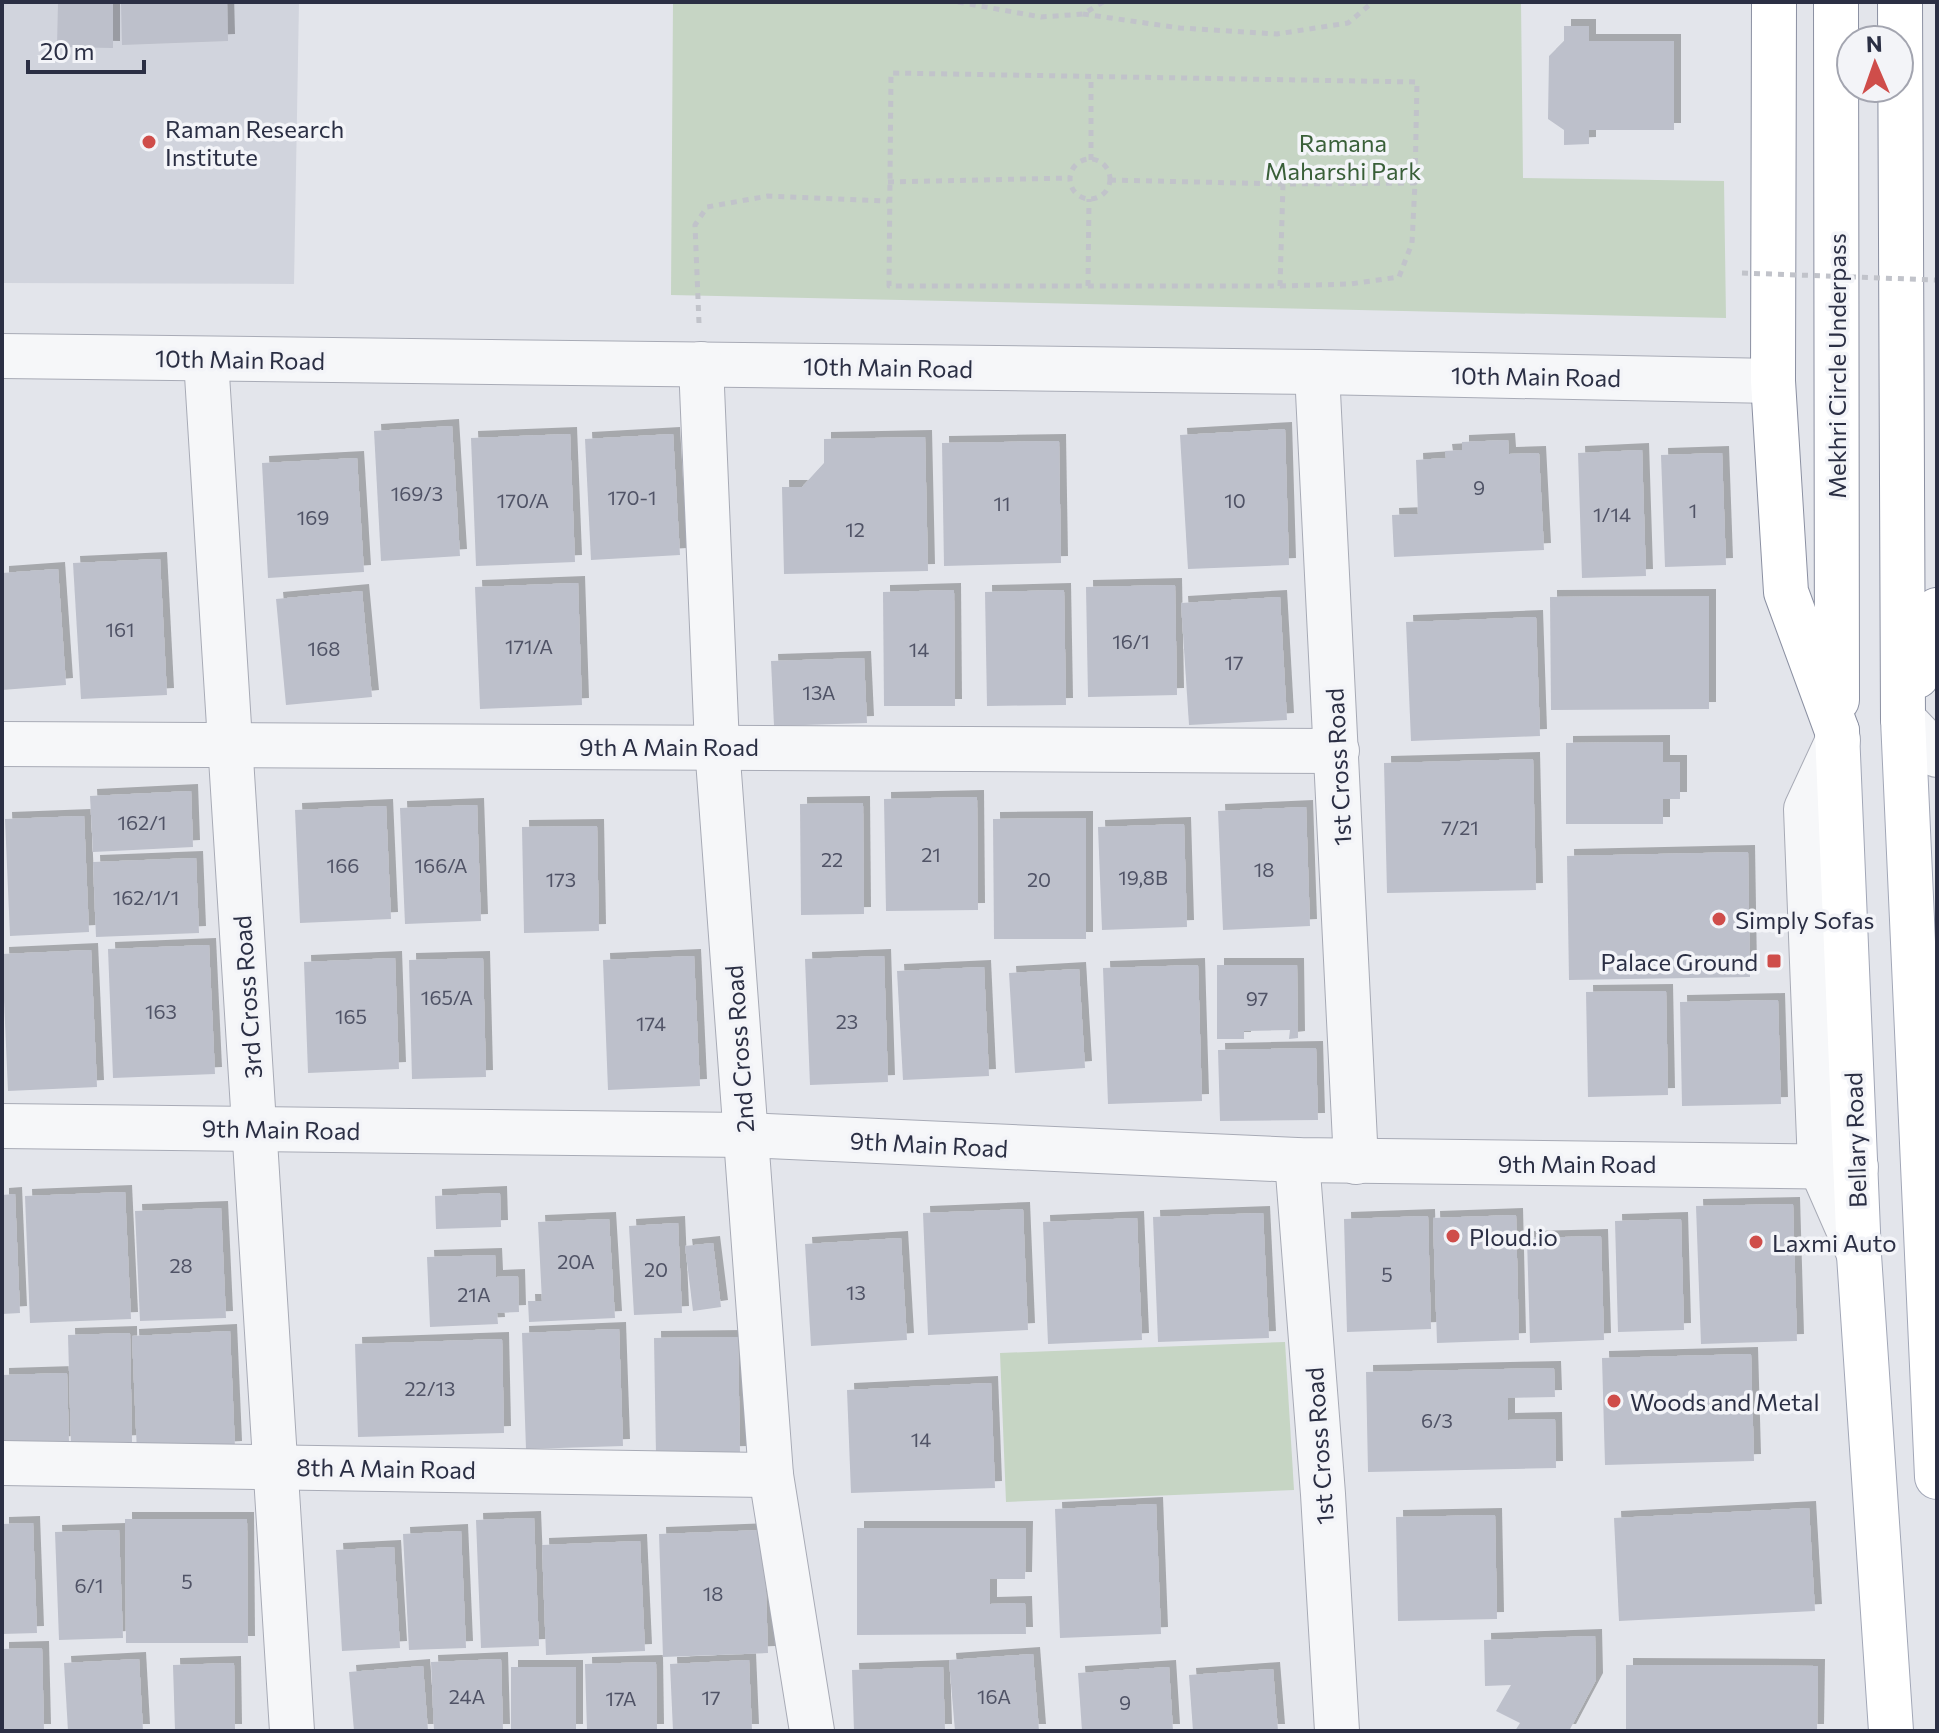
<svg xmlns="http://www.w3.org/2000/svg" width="1939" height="1733" font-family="Commissioner,sans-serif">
	<defs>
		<filter id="shadow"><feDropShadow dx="7" dy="-7" stdDeviation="0" flood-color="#0004"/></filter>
	</defs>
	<rect width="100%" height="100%" fill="#e3e5eb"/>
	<path fill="#d1d4dd" d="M2,2H299L294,284L2,283Z"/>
	<g fill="#c6d5c4">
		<path d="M673,2H1521L1523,178L1724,181L1726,318L671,295Z"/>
		<path d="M1285,1342L1294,1490L1006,1502L1000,1353Z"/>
	</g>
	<g fill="#bdc0cb" filter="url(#shadow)">
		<path d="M58,2H113V48L57,47Z"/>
		<path d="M121,2H227L228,41L122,45Z"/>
		<path d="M1564,26H1589V41H1674V130H1589V144L1564,145V130L1548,119L1549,56L1564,41Z"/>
		<path d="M452,426L460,556L381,561L374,431Z"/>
		<path d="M1285,429L1289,565L1188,569L1180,435Z"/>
		<path d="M570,434L575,562L476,566L471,438Z"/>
		<path d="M673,434L680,555L591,560L585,439Z"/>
		<path d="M925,437L928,571L784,574L782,487H802L824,463V439Z"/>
		<path d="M1508,440L1509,454L1539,453L1544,550L1394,557L1392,515L1418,514L1416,460L1446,458L1445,451L1462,450V442Z"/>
		<path d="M1059,441L1061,563L944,566L942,443Z"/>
		<path d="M1642,450L1646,576L1582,578L1578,453Z"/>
		<path d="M1722,453L1726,565L1665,567L1661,455Z"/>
		<path d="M357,458L364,572L268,578L262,463Z"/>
		<path d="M160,559L167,695L81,699L73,563Z"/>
		<path d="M58,569L66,685L2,690V573Z"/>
		<path d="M578,583L582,705L480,709L475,587Z"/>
		<path d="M1175,585L1177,695L1088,697L1086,587Z"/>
		<path d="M954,590L955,706H884L883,592Z"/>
		<path d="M1064,590L1066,705L987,706L985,592Z"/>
		<path d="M362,591L372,697L286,705L276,599Z"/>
		<path d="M1709,596V709L1551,710L1550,597Z"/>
		<path d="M1280,597L1287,720L1189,725L1181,603Z"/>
		<path d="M1536,617L1540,736L1411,741L1406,622Z"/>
		<path d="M864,658L867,723L774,726L771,661Z"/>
		<path d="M1663,742V762H1680V799H1663V824H1566V743Z"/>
		<path d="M1533,759L1536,890L1387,893L1384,763Z"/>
		<path d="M191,791L193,847L93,852L90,796Z"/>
		<path d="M977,797L978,910L886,911L884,799Z"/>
		<path d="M863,803L864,914L801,915L800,804Z"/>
		<path d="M477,805L481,921L405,924L400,808Z"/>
		<path d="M386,806L391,919L300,923L295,810Z"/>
		<path d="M1306,807L1310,926L1223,930L1218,811Z"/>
		<path d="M84,816L89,932L10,936L5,819Z"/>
		<path d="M1086,818V939H994L993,819Z"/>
		<path d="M1184,824L1187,927L1102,930L1098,827Z"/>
		<path d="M597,826L599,931L524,933L522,827Z"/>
		<path d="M1748,852L1750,977L1569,980L1567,856Z"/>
		<path d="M196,858L199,933L96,937L93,862Z"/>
		<path d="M209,945L215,1074L113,1078L108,949Z"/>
		<path d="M91,950L97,1087L8,1091L2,954Z"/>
		<path d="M694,956L700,1086L608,1090L603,960Z"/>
		<path d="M884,956L888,1082L810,1085L805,959Z"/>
		<path d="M395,958L399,1069L308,1073L304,962Z"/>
		<path d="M483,958L486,1077L412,1079L409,960Z"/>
		<path d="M1198,965L1202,1101L1108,1104L1103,968Z"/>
		<path d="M1217,965H1297L1298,1038L1289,1039L1290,1030L1244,1031V1039H1217Z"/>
		<path d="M984,967L989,1076L903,1080L897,971Z"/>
		<path d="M1079,969L1085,1068L1015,1073L1009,973Z"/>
		<path d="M1666,991L1668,1095L1588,1097L1586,992Z"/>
		<path d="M1778,1000L1781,1104L1682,1106L1680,1002Z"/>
		<path d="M1316,1048L1318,1120L1220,1121L1218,1050Z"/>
		<path d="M125,1192L131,1319L30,1323L25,1196Z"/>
		<path d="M500,1193L501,1227L436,1229L435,1196Z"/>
		<path d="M15,1194L20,1313L2,1314V1195Z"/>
		<path d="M1793,1204L1797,1341L1701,1344L1696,1206Z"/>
		<path d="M221,1208L226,1318L140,1321L135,1211Z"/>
		<path d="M1023,1209L1028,1330L928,1335L923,1213Z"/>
		<path d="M1263,1213L1269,1338L1158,1342L1153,1217Z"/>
		<path d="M1516,1215L1519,1340L1437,1343L1433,1218Z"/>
		<path d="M1428,1216L1431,1329L1347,1332L1344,1219Z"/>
		<path d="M1137,1218L1142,1340L1048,1344L1043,1222Z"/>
		<path d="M609,1219L615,1318L529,1322L528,1301H542L538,1222Z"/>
		<path d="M1681,1219L1684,1330L1618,1332L1615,1221Z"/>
		<path d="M678,1223L682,1313L634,1315L629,1226Z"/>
		<path d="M1601,1236L1604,1340L1530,1343L1527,1238Z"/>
		<path d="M901,1238L907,1340L811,1346L805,1244Z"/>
		<path d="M713,1243L721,1307L693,1311L685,1246Z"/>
		<path d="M495,1255L496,1277L518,1276L519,1312L497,1313L498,1324L430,1327L427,1257Z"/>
		<path d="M619,1329L623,1446L526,1449L522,1333Z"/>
		<path d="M230,1331L235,1448L137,1453L132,1336Z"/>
		<path d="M130,1333L132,1442L71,1445L68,1335Z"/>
		<path d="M738,1337L740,1453L656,1455L654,1338Z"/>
		<path d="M502,1339L504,1433L358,1437L355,1344Z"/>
		<path d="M1751,1354L1754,1461L1605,1465L1602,1358Z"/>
		<path d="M1554,1368L1555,1397L1508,1398V1420L1555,1419L1556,1468L1368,1472L1366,1372Z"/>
		<path d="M67,1373L69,1443L3,1445L2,1375Z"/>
		<path d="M991,1383L995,1488L851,1493L847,1390Z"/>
		<path d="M1156,1504L1161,1634L1060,1638L1055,1509Z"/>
		<path d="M1809,1508L1815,1611L1619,1621L1614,1518Z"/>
		<path d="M1495,1515L1497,1619L1398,1621L1396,1517Z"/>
		<path d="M534,1518L539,1646L481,1648L476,1520Z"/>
		<path d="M125,1519H247L248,1643H126Z"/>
		<path d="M33,1523L37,1633L2,1634V1524Z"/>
		<path d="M857,1528H1026L1025,1579H990V1604L1025,1603L1026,1634L857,1635Z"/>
		<path d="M119,1530L123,1638L59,1640L55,1532Z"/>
		<path d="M764,1530L768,1653L663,1657L659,1534Z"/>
		<path d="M461,1531L466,1648L409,1650L403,1534Z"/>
		<path d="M640,1541L645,1651L546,1655L542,1545Z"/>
		<path d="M394,1547L400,1648L342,1651L336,1550Z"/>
		<path d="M1595,1636L1596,1680L1569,1731H1515L1520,1723L1496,1711L1511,1685L1485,1686L1484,1640Z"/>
		<path d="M42,1648L44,1731H2V1649Z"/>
		<path d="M1033,1654L1039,1731H955L949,1660Z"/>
		<path d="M139,1659L143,1731H68L64,1663Z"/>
		<path d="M501,1659L503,1731H434L431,1662Z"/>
		<path d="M749,1660L752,1731H673L670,1664Z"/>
		<path d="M656,1662L657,1731H587L585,1664Z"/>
		<path d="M234,1663L235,1731H175L173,1665Z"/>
		<path d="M1626,1665L1818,1666L1817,1731H1626Z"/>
		<path d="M423,1666L428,1731H354L349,1672Z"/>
		<rect x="511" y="1667" width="65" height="64"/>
		<path d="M943,1667L945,1731H854L852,1670Z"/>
		<path d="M1169,1667L1173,1731H1082L1078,1673Z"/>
		<path d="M1273,1669L1278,1731H1193L1189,1675Z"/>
	</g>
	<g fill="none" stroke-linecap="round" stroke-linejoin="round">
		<defs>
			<g id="minor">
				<path d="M2,356L1317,372L1773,381"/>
				<path d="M206,359L292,1731"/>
				<path d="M701,364L717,746L771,1475L812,1731"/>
				<path d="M1317,372L1356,1162"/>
				<path d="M1903,719L1937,755"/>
				<path d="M1838,740L1806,809L1820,1165L1859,1254"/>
				<path d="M2,744L1337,751"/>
				<path d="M2,1126L745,1135L1297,1160L1856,1167"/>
				<path d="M1297,1160L1323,1494L1337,1731"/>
				<path d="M2,1463L771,1475"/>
			</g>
			<g id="major">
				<path d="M1903,719L1937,1477"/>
				<path d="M1837,731L1859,1255L1891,1731"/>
			</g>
			<g id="highway">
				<path d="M1774,2L1773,381L1786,592L1837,731"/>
				<path d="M1836,2L1837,700"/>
				<path d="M1900,2L1903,719"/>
				<path d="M1917,676L1937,610"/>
			</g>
		</defs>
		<use href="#minor" stroke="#a8abb6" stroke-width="46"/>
		<use href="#major" stroke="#a2a7b7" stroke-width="46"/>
		<use href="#highway" stroke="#8b90a2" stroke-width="46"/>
		<g stroke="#c1c3ca" stroke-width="5" stroke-dasharray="6 6" stroke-linecap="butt">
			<path d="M958,2L1041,17L1083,14L1103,2"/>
			<path d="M1083,14L1180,28L1277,34L1348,23L1373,2"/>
			<circle cx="1090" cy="179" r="20"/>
			<path d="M1091,160V76"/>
			<path d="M1110,180L1283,184L1415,183L1417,82L891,73L889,286H1280L1283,184"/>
			<path d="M888,182L1070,178"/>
			<path d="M1088,286L1089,199"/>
			<path d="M1280,286L1350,284L1399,277L1412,243L1415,183"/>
			<path d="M699,323L695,225L707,207L768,196L888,201"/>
		</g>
		<use href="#minor" stroke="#f6f7f9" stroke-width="44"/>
		<use href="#major" stroke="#fff" stroke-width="44"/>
		<use href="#highway" stroke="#fff" stroke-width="44"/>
		<path stroke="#c1c3ca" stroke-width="5" stroke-dasharray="6 6" stroke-linecap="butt" d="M1742,273L1937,280"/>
	</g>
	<g fill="#cf4d4a" stroke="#f3f4f8" stroke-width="3">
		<circle cx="149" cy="142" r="8"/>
		<circle cx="1719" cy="919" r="8"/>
		<rect x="1766" y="953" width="16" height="16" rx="4"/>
		<circle cx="1453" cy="1236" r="8"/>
		<circle cx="1756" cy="1242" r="8"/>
		<circle cx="1614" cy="1401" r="8"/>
	</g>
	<g text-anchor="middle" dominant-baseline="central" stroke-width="7" stroke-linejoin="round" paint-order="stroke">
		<g font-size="20" fill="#505366">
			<text x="1479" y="487">9</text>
			<text x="417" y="493">169/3</text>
			<text x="632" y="497">170-1</text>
			<text x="523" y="500">170/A</text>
			<text x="1235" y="500">10</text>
			<text x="1002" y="503">11</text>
			<text x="1693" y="510">1</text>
			<text x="1612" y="514">1/14</text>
			<text x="313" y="517">169</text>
			<text x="855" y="529">12</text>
			<text x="120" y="629">161</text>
			<text x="1131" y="641">16/1</text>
			<text x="529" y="646">171/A</text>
			<text x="324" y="648">168</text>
			<text x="919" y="649">14</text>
			<text x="1234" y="662">17</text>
			<text x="819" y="692">13A</text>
			<text x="142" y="822">162/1</text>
			<text x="1460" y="827">7/21</text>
			<text x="931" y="854">21</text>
			<text x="832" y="859">22</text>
			<text x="343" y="865">166</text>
			<text x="441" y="865">166/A</text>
			<text x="1264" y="869">18</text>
			<text x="1143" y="877">19,8B</text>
			<text x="561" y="879">173</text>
			<text x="1039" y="879">20</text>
			<text x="146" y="897">162/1/1</text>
			<text x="447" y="997">165/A</text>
			<text x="1257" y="998">97</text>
			<text x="161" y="1011">163</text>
			<text x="351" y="1016">165</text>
			<text x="847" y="1021">23</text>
			<text x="651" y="1023">174</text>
			<text x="576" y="1261">20A</text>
			<text x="181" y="1265">28</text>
			<text x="656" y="1269">20</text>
			<text x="1387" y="1274">5</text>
			<text x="856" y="1292">13</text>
			<text x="474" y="1294">21A</text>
			<text x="430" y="1388">22/13</text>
			<text x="1437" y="1420">6/3</text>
			<text x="921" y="1439">14</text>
			<text x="187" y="1581">5</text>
			<text x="89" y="1585">6/1</text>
			<text x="713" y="1593">18</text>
			<text x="467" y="1696">24A</text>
			<text x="994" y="1696">16A</text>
			<text x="711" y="1697">17</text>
			<text x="621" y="1698">17A</text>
			<text x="1125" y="1702">9</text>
		</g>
		<g font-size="24" fill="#2b2f44" stroke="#f3f4f8" text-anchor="start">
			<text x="165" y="128">Raman Research<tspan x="165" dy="28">Institute</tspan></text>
			<text x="1735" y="919">Simply Sofas</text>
			<text x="1758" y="961" text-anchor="end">Palace Ground</text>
			<text x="1469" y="1236">Ploud.io</text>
			<text x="1772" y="1242">Laxmi Auto</text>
			<text x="1630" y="1401">Woods and Metal</text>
		</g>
		<g font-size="24" fill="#395f38" stroke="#f3f4f8">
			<text x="1343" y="142">Ramana<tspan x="1343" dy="28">Maharshi Park</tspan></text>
		</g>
		<g font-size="24" fill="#2b2f44" stroke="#f3f4f8">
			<text transform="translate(240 359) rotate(1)">10th Main Road</text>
			<text transform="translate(1836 366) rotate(-90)">Mekhri Circle Underpass</text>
			<text transform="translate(888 367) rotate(1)">10th Main Road</text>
			<text transform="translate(1536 376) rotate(1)">10th Main Road</text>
			<text x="669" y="746">9th A Main Road</text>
			<text transform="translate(1338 767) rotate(-93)">1st Cross Road</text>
			<text transform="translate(247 997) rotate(-94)">3rd Cross Road</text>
			<text transform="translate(739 1049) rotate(-94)">2nd Cross Road</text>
			<text transform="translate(281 1129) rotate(1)">9th Main Road</text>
			<text transform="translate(1855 1140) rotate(-92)">Bellary Road</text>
			<text transform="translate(929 1144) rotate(3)">9th Main Road</text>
			<text x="1577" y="1163">9th Main Road</text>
			<text transform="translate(1319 1446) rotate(-94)">1st Cross Road</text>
			<text transform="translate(386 1468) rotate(1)">8th A Main Road</text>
		</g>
	</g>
	<rect width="1939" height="1733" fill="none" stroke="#2b2f44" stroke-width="8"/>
	<g transform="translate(1875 64) rotate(358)"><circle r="38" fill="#f3f4f8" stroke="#a3a5b0" stroke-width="2"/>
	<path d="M0-6L14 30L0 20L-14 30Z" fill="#cf4d4a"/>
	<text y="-12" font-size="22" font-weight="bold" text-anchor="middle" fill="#2b2f44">N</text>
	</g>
	<path d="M28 60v12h116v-12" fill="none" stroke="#2b2f44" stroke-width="4"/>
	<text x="40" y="60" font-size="24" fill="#2b2f44" stroke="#f3f4f8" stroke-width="6" paint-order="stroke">20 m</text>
</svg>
